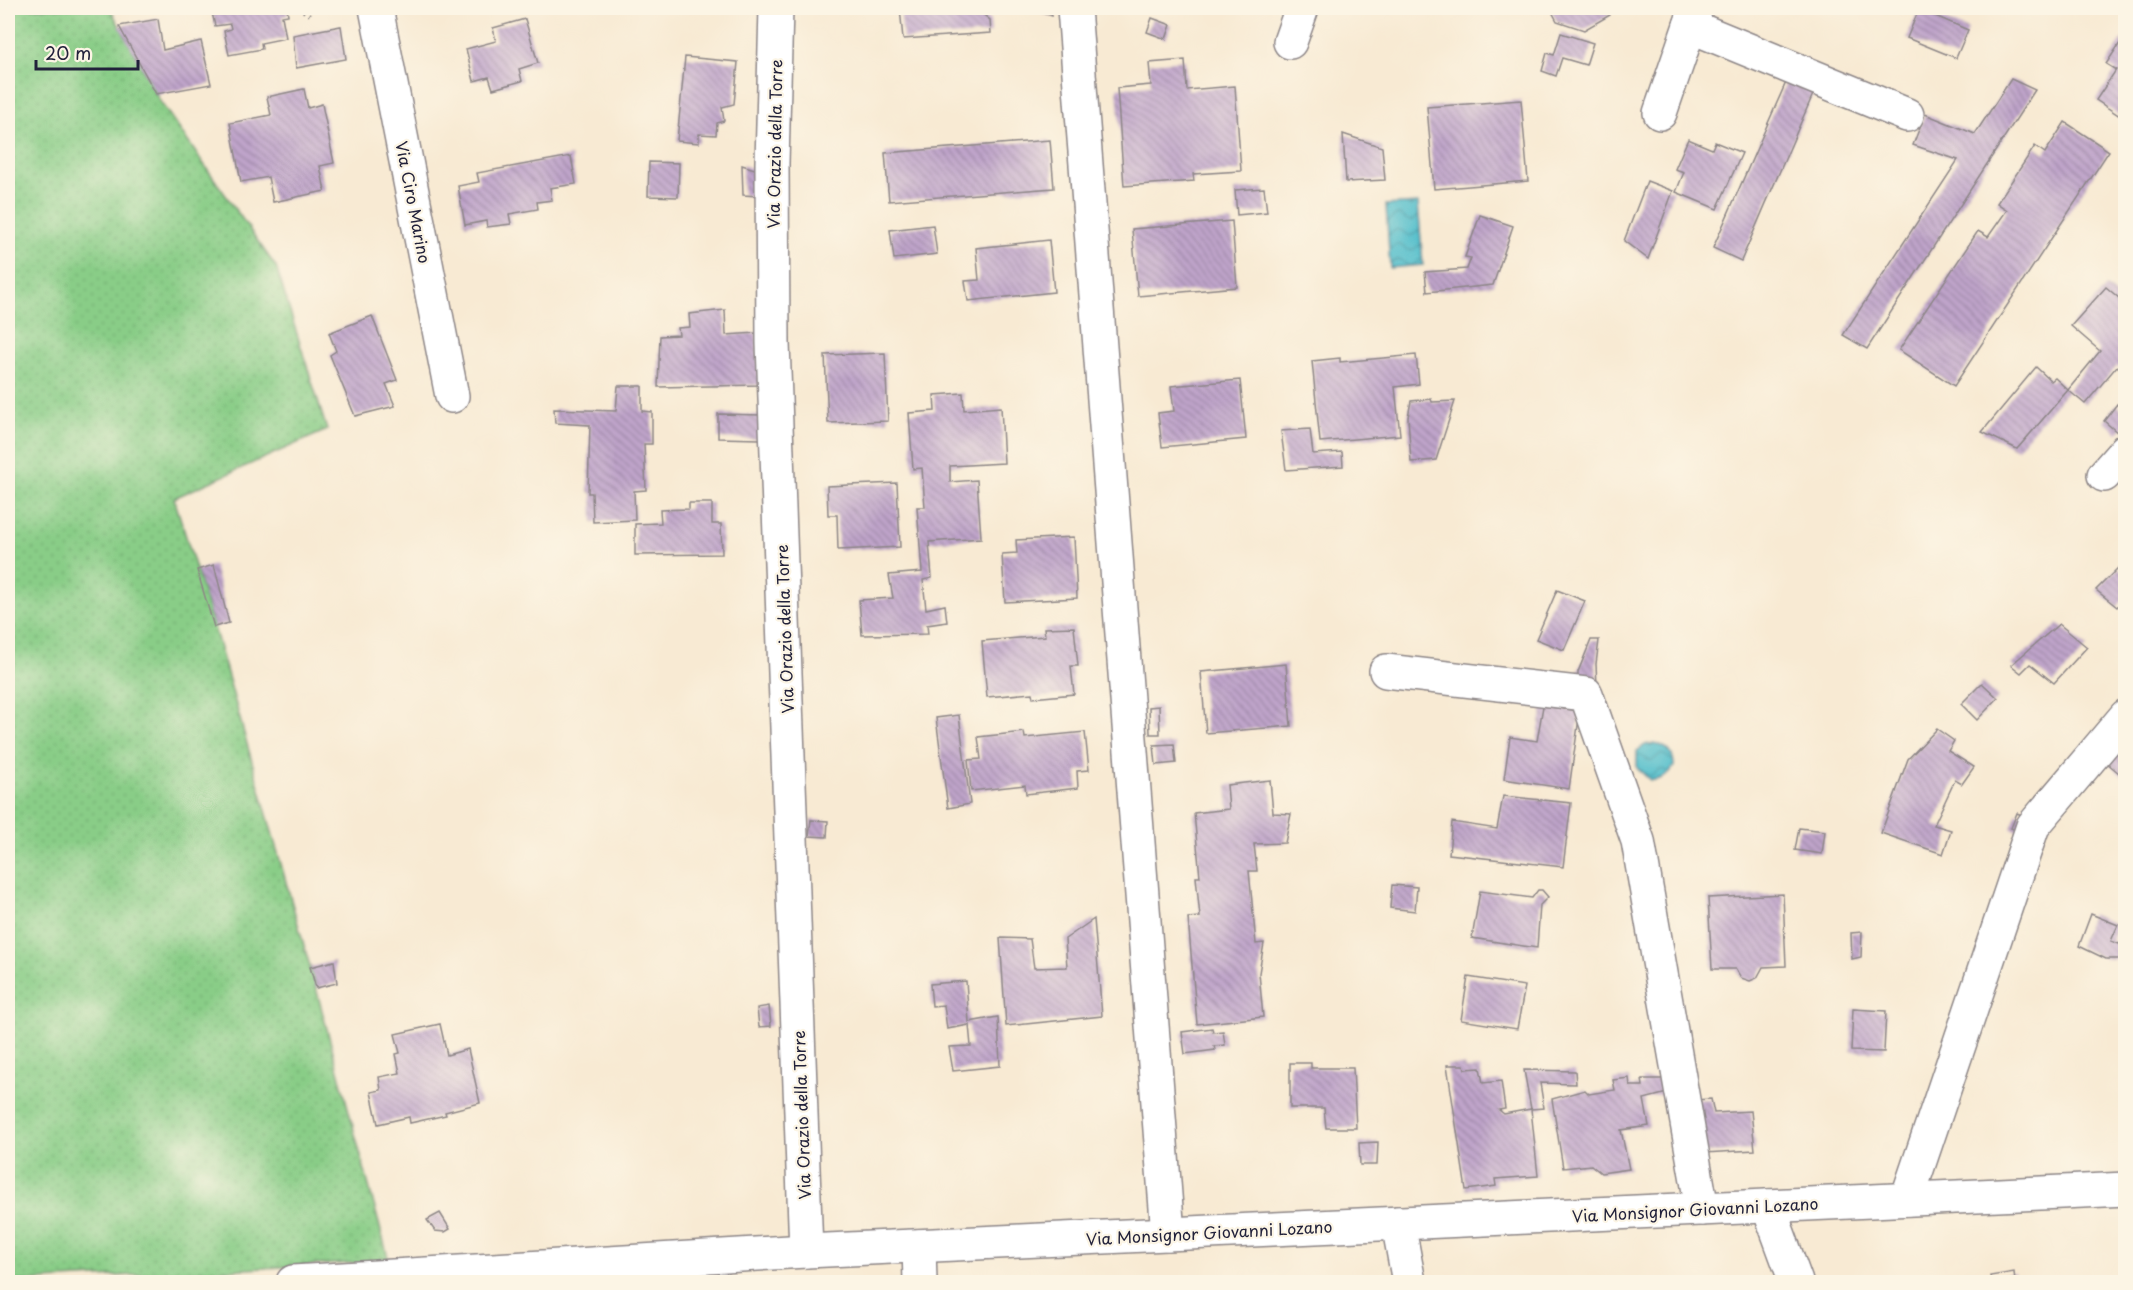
<svg xmlns="http://www.w3.org/2000/svg" width="2133" height="1290" font-family="'Playpen Sans',sans-serif">
	<defs>
		<pattern id="grass-dots" width="8" height="8" patternUnits="userSpaceOnUse" patternTransform="scale(1.5)"><rect width="8" height="8" fill="#89cd87"/><path d="M2 2h.1M6 6h.1" fill="none" stroke="#76b075" stroke-width="1.8" stroke-linecap="round"/></pattern>
		<pattern id="water-waves" width="16" height="10" patternUnits="userSpaceOnUse" patternTransform="scale(1.5)"><rect width="16" height="10" fill="#50bdcb"/><path d="M0 5q4-4 8 0t8 0" fill="none" stroke="#4299a6"/></pattern>
		<pattern id="building-back-hatch" width="6" height="6" patternUnits="userSpaceOnUse" patternTransform="scale(1.5)"><rect width="6" height="6" fill="#bfa4ca"/><path d="M-1 5l2 2M0 0l6 6M5-1l2 2" fill="none" stroke="#9b85a5"/></pattern>
	</defs>
	<rect width="100%" height="100%" fill="#fcf5e5"/>
	<filter id="ink" filterUnits="userSpaceOnUse"><feTurbulence type="fractalNoise" baseFrequency=".0167" numOctaves="2"/><feDisplacementMap in="SourceGraphic" scale="12" xChannelSelector="R" yChannelSelector="G"/><feConvolveMatrix kernelMatrix="1 2 1 2 8 2 1 2 1" color-interpolation-filters="sRGB"/></filter>
	<filter id="wash" filterUnits="userSpaceOnUse"><feTurbulence type="fractalNoise" baseFrequency=".008" numOctaves="4" result="noise"/><feDisplacementMap in="SourceGraphic" scale="24" xChannelSelector="R" yChannelSelector="G"/><feGaussianBlur stdDeviation="1.35" result="paint"/><feColorMatrix in="noise" values="0 0 0 0 0 0 0 0 0 0 0 0 0 0 0 0 0 1.4 0 .05"/><feComposite in="paint" operator="in"/></filter>
	<g filter="url(#wash)">
		<rect width="100%" height="100%" fill="#f8ead3"/>
		<path fill="url(#grass-dots)" stroke="#567861" stroke-width="1.5" d="M8,8H110L161,103L276,267L327,430L174,498L214,627L316,988L389,1261L8,1282Z"/>
		<g fill="url(#water-waves)" stroke="#397083" stroke-width="1.5">
			<path d="M1418,203L1423,265L1390,268L1386,205Z"/>
			<path d="M1655,743C1667,747 1674,752 1674,766C1668,776 1662,780 1650,780L1637,768V751L1645,745Z"/>
		</g>
		<g id="blocks">
			<g fill="url(#building-back-hatch)">
				<path d="M211,8H287L288,15L282,16L286,38L261,43L262,49L229,55L224,31L231,29L230,24L215,26Z"/>
				<path d="M900,8H975L990,20L991,33L903,39Z"/>
				<path d="M1038,8H1051L1052,16L1036,11Z"/>
				<path d="M1550,8H1606L1610,15L1584,30L1557,21Z"/>
				<path d="M1919,9L1968,30L1956,58L1907,38Z"/>
				<path d="M1152,18L1171,25L1166,39L1147,32Z"/>
				<path d="M158,19L163,50L201,41L211,84L156,94L119,26Z"/>
				<path d="M525,19L538,63L519,69L522,81L493,89L489,77L474,81L466,49L496,41L493,28Z"/>
				<path d="M341,26L346,59L296,68L293,35Z"/>
				<path d="M1561,33L1593,43L1586,65L1562,58L1556,76L1542,71L1547,53L1554,55Z"/>
				<path d="M2126,34V120L2096,100L2116,70L2106,64Z"/>
				<path d="M685,57L738,62L734,104L722,107L724,121L717,123L716,135L699,134V143L677,141Z"/>
				<path d="M1185,60L1187,90L1235,86L1241,171L1193,174L1194,181L1124,186L1117,88L1151,85L1149,63Z"/>
				<path d="M2011,79L2035,90L1867,349L1843,335L1958,160L1913,145L1925,114L1975,134Z"/>
				<path d="M1787,80L1814,92L1741,261L1713,248Z"/>
				<path d="M304,89L308,108L322,104L334,163L320,166L325,191L273,202L268,177L241,182L230,123L271,115L267,97Z"/>
				<path d="M1521,100L1528,181L1434,189L1427,107Z"/>
				<path d="M2065,122L2109,151L1954,386L1899,350L1978,231L1988,237L2007,210L1997,203L2035,146L2045,153Z"/>
				<path d="M1343,134L1382,147L1385,180L1346,182Z"/>
				<path d="M1688,139L1712,149L1715,142L1742,153L1717,209L1676,192L1684,172L1675,169Z"/>
				<path d="M1050,140L1054,188L889,201L885,153Z"/>
				<path d="M571,156L576,184L550,188L552,200L537,202L538,209L509,214L511,224L487,227L486,221L465,225L458,186L479,182L477,173Z"/>
				<path d="M649,162L679,163L678,197L648,196Z"/>
				<path d="M742,165L758,170V196L743,195Z"/>
				<path d="M1647,181L1673,191L1648,259L1624,241Z"/>
				<path d="M1264,188L1267,212L1237,215L1235,190Z"/>
				<path d="M1480,215L1513,226L1493,285L1427,292L1425,272L1467,269L1471,258L1465,257Z"/>
				<path d="M1232,221L1237,287L1138,296L1132,229Z"/>
				<path d="M933,225L937,254L894,259L890,230Z"/>
				<path d="M1049,240L1054,292L968,301L965,281L979,280L976,248Z"/>
				<path d="M2106,287L2126,304V374L2117,366L2085,404L2068,390L2100,351L2071,326Z"/>
				<path d="M725,310L726,335L757,333L759,385L658,387L660,336L679,335L678,328L690,327L689,314Z"/>
				<path d="M372,316L397,380L386,384L395,406L355,416L330,355L336,351L329,333Z"/>
				<path d="M885,353L888,421L828,423L825,355Z"/>
				<path d="M1416,355L1419,384L1395,387L1400,435L1320,442L1312,361L1340,358V362Z"/>
				<path d="M2036,367L2051,381L2055,378L2068,390L2017,449L1982,432Z"/>
				<path d="M1240,380L1246,439L1162,447L1158,413L1174,411L1171,386Z"/>
				<path d="M618,386H642V411L652,412V444H644L646,490L634,491L635,520L593,522L592,493H588L590,425L555,423L554,409L616,411Z"/>
				<path d="M963,393L964,410L1001,407L1004,463L950,466V482L977,480L981,538L929,542L932,578L923,580L926,609L945,605L947,622L927,625L928,634L862,635L859,600L893,598L889,575L922,572L917,507H925L922,468L913,469L909,413L935,411L934,395Z"/>
				<path d="M1431,399L1432,402L1455,401L1436,460L1411,462L1408,417L1411,401Z"/>
				<path d="M2117,404L2126,414V424L2118,433L2104,421Z"/>
				<path d="M718,414L761,415L760,439L718,438Z"/>
				<path d="M1310,429L1313,454L1342,452L1343,466L1286,470L1281,431Z"/>
				<path d="M897,483L900,547L838,550L837,515H828L827,486Z"/>
				<path d="M689,503H712V524H721L722,554L635,555V524L661,523L660,510L689,509Z"/>
				<path d="M1074,537L1077,598L1005,602L1002,554L1017,553L1016,540Z"/>
				<path d="M214,565L229,623L214,627L197,570Z"/>
				<path d="M2118,568L2126,574V597L2117,607L2096,590Z"/>
				<path d="M1557,590L1585,601L1564,650L1536,639Z"/>
				<path d="M2059,624L2087,647L2054,683L2030,664L2021,673L2011,665Z"/>
				<path d="M1074,627L1078,666H1071L1074,694L1033,698L1032,693L987,697L982,641L1045,636L1044,628Z"/>
				<path d="M1591,640H1599L1596,664L1597,686L1578,687V672Z"/>
				<path d="M1286,664L1291,726L1206,733L1201,672Z"/>
				<path d="M1982,683L1998,698L1977,720L1961,704Z"/>
				<path d="M1159,706L1160,734H1150L1149,707Z"/>
				<path d="M1543,706L1580,711L1569,789L1504,779L1510,737L1537,741Z"/>
				<path d="M959,715L970,804L948,808L936,718Z"/>
				<path d="M1937,729L1954,741L1948,751L1974,767L1962,784L1955,780L1934,825L1951,830L1943,854L1881,833L1908,759Z"/>
				<path d="M1024,732L1025,738L1085,732L1089,770L1077,771L1078,788L1026,794L1025,785L971,791L968,760L981,759L978,737Z"/>
				<path d="M2126,740V779L2107,763Z"/>
				<path d="M1174,744L1176,763L1156,765L1154,745Z"/>
				<path d="M1270,780L1273,813L1291,814L1285,843L1254,844L1257,871H1249L1256,944L1264,943L1259,973L1263,1017L1197,1024L1188,918L1200,917L1196,877H1200L1194,813L1229,809L1227,785Z"/>
				<path d="M1503,796L1571,803L1563,867L1449,854L1452,822L1497,829Z"/>
				<path d="M2017,813L2026,817L2020,832L2011,828Z"/>
				<path d="M811,820L828,821L827,837L809,836Z"/>
				<path d="M1799,828L1825,831L1822,854L1795,850Z"/>
				<path d="M1392,885L1417,887L1415,911L1390,908Z"/>
				<path d="M1538,890H1542L1548,897L1540,905L1537,948L1472,938L1480,891L1532,898Z"/>
				<path d="M1783,894L1786,966L1763,967L1757,978L1750,981L1741,978L1736,969H1712L1708,898Z"/>
				<path d="M2091,914L2118,925L2111,941L2125,946L2120,959H2106L2079,946Z"/>
				<path d="M1094,919L1102,1016L1006,1026L1000,938L1030,939L1034,968L1067,967L1065,939Z"/>
				<path d="M1862,932L1861,957L1852,959L1851,933Z"/>
				<path d="M334,961L337,983L316,988L310,967Z"/>
				<path d="M1468,977L1525,986L1517,1029L1461,1020Z"/>
				<path d="M966,981L969,1022L998,1017L1000,1066L953,1071L949,1047L971,1046L969,1025L947,1029L944,1005L932,1006L930,984Z"/>
				<path d="M769,1006L771,1026L759,1027L757,1008Z"/>
				<path d="M1853,1009L1886,1011L1884,1052L1851,1051Z"/>
				<path d="M440,1024L447,1055L468,1049L480,1103L445,1112L446,1115L410,1123L409,1117L378,1124L371,1092L381,1090L379,1077L400,1073L396,1054L400,1053L395,1034Z"/>
				<path d="M1212,1028L1213,1032L1223,1031L1225,1045L1214,1046L1215,1050L1185,1054L1182,1032Z"/>
				<path d="M1290,1063H1311V1068H1353L1356,1128H1326L1324,1108H1290Z"/>
				<path d="M1447,1065H1464L1465,1069L1480,1068L1483,1083L1501,1081L1505,1109L1499,1110L1504,1114L1531,1109L1538,1176L1495,1179L1496,1186L1466,1190Z"/>
				<path d="M1524,1070L1575,1071L1576,1084L1540,1083L1544,1108L1531,1109Z"/>
				<path d="M1629,1078L1630,1086H1643L1642,1079H1667L1671,1092L1644,1099L1649,1126L1621,1130L1629,1169L1601,1173L1591,1165L1563,1168L1552,1099L1585,1090L1589,1094L1615,1090L1613,1080Z"/>
				<path d="M1711,1099L1714,1113L1751,1111L1755,1150L1704,1153L1693,1100Z"/>
				<path d="M1378,1142L1377,1165H1360L1359,1143Z"/>
				<path d="M440,1213L450,1229L445,1232L435,1231L427,1220Z"/>
				<path d="M2014,1272L2015,1282H1991L1990,1276Z"/>
			</g>
		</g>
	</g>
	<g filter="url(#ink)">
		<use href="#blocks" fill-opacity="0" stroke="#8d8687" stroke-width="1.5"/>
		<g fill="none" stroke-linecap="round" stroke-linejoin="round">
			<defs>
				<g id="minor">
					<path d="M376,8L452,396"/>
					<path d="M776,8L772,163L773,343L806,1251"/>
					<path d="M1074,8L1168,1234"/>
					<path d="M1690,26L1907,115"/>
					<path d="M1290,42L1302,8"/>
					<path d="M1660,113L1696,8"/>
					<path d="M2104,475L2126,450"/>
					<path d="M1386,671L1586,694L1638,841L1702,1209"/>
					<path d="M1907,1199L2033,826L2126,716"/>
					<path d="M1768,1206L1796,1282"/>
					<path d="M1398,1223L1409,1282"/>
					<path d="M919,1246L920,1282"/>
				</g>
				<path id="secondary" d="M293,1282L806,1251L2126,1189"/>
			</defs>
			<use href="#minor" stroke="#8d8687" stroke-width="36"/>
			<use href="#secondary" stroke="#8d8687" stroke-width="36"/>
			<path stroke="#8d8687" stroke-width="4" stroke-dasharray="1.5 4.5" stroke-linecap="butt" d="M298,8L310,15"/>
			<use href="#minor" stroke="#fff" stroke-width="33"/>
			<use href="#secondary" stroke="#fff" stroke-width="33"/>
		</g>
	</g>
	<g text-anchor="middle" dominant-baseline="central" stroke-width="4.5" stroke-linejoin="round" paint-order="stroke">
		<g font-size="16" fill="#22223b" stroke="#fcf5e5">
			<text transform="translate(774 144) rotate(-89)">Via Orazio della Torre</text>
			<text transform="translate(414 202) rotate(79)">Via Ciro Marino</text>
			<text transform="translate(784 629) rotate(-92)">Via Orazio della Torre</text>
			<text transform="translate(801 1115) rotate(-92)">Via Orazio della Torre</text>
			<text transform="translate(1695 1209) rotate(-3)">Via Monsignor Giovanni Lozano</text>
			<text transform="translate(1209 1232) rotate(-3)">Via Monsignor Giovanni Lozano</text>
		</g>
	</g>
	<rect width="2133" height="1290" fill="none" stroke="#fcf5e5" stroke-width="30"/>
	<path d="M36 60v9h102v-9" fill="none" stroke="#22223b" stroke-width="3"/>
	<text x="45" y="60" font-size="18" fill="#22223b" stroke="#fcf5e5" stroke-width="4.5" paint-order="stroke">20 m</text>
</svg>
